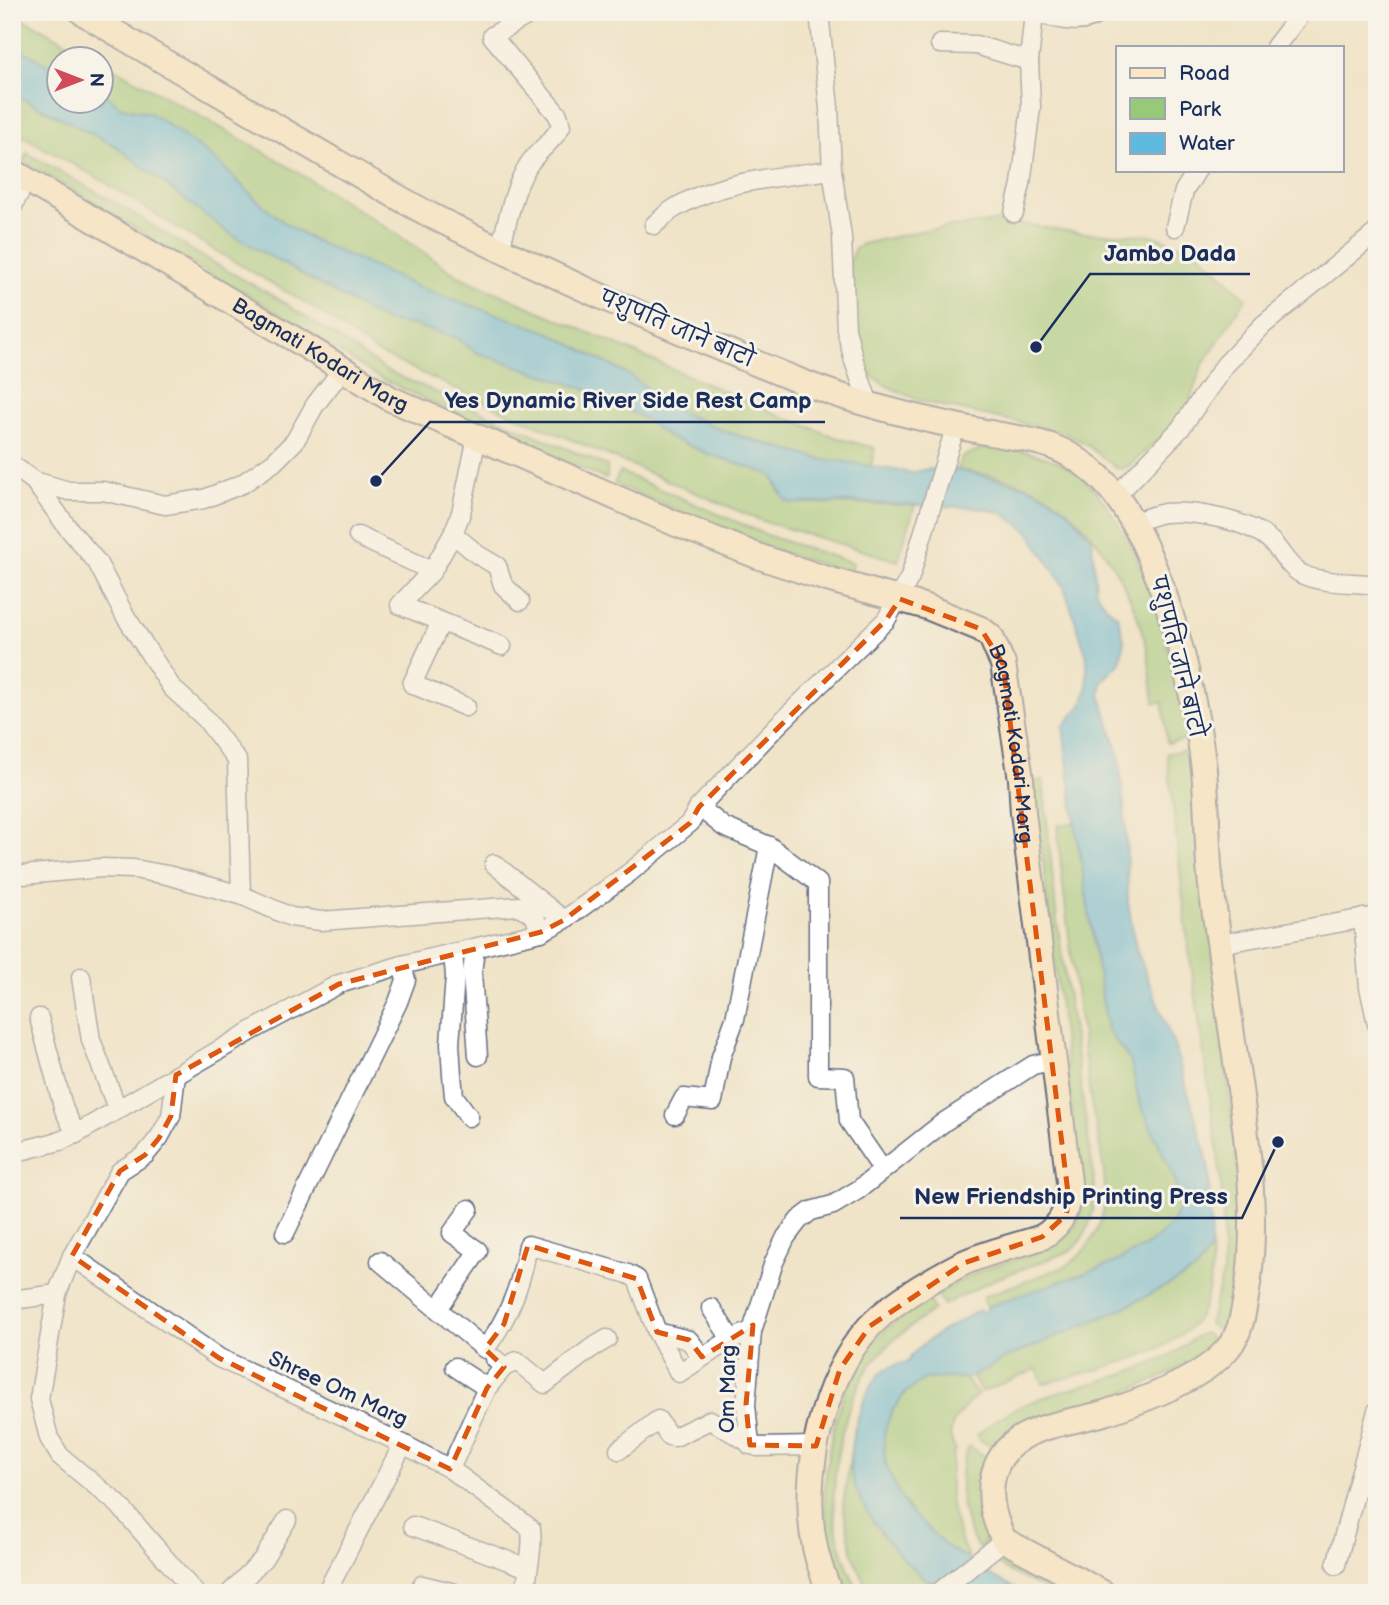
<svg xmlns="http://www.w3.org/2000/svg" width="1389" height="1605" font-family="'Balsamiq Sans','Playpen Sans Deva',sans-serif">
	<rect width="100%" height="100%" fill="#f7f3e8"/>
	<filter id="ink" filterUnits="userSpaceOnUse"><feTurbulence type="fractalNoise" baseFrequency=".0143" numOctaves="2"/><feDisplacementMap in="SourceGraphic" scale="14" xChannelSelector="R" yChannelSelector="G"/><feConvolveMatrix kernelMatrix="1 2 1 2 8 2 1 2 1" color-interpolation-filters="sRGB"/></filter>
	<filter id="wash" filterUnits="userSpaceOnUse"><feTurbulence type="fractalNoise" baseFrequency=".00686" numOctaves="4" result="noise"/><feDisplacementMap in="SourceGraphic" scale="28" xChannelSelector="R" yChannelSelector="G"/><feGaussianBlur stdDeviation="1.57" result="paint"/><feColorMatrix in="noise" values="0 0 0 0 0 0 0 0 0 0 0 0 0 0 0 0 0 1.4 0 .05"/><feComposite in="paint" operator="in"/></filter>
	<g filter="url(#wash)">
		<rect width="100%" height="100%" fill="#f0e4c8"/>
		<g fill="#98c978" stroke="#5a7c6b" stroke-width="2">
			<path d="M12,13L98,59L60,60L59,72L12,44Z"/>
			<path d="M102,61L273,157L392,231L458,276L781,416L841,439L875,448L871,466L823,460L721,430L677,410L629,375L548,332L420,288L311,239L283,222L164,122L149,113L121,107L102,92Z"/>
			<path d="M12,93L116,146L227,232L385,321L414,325L457,338L476,352L594,392L643,418L668,437L709,454L766,473L773,477L779,492L791,503L915,505L898,561L762,521L502,410L376,352L314,308L199,241L101,180L12,130Z"/>
			<path d="M27,153L121,206L206,259L277,298L387,371L607,466V478L605,479L484,427L378,377L268,307L170,251L113,213L23,161Z"/>
			<path d="M1001,221L1081,233L1152,235L1198,252L1246,298L1202,366L1189,403L1166,433L1129,466L1122,469L1115,467L1083,442L1062,432L920,401L887,386L871,376L860,357L853,337L849,264L854,250L862,244L920,231Z"/>
			<path d="M990,445C1016,449 1043,454 1067,466C1088,477 1102,498 1114,517C1158,586 1172,661 1189,739L1167,743L1163,702L1154,703C1152,685 1150,667 1147,649C1135,595 1098,528 1050,497C1023,480 988,474 957,470L962,457Z"/>
			<path d="M620,472L772,537L853,563L850,573L767,548L614,484Z"/>
			<path d="M1190,750L1237,1165C1240,1215 1248,1288 1222,1333L1209,1324L1223,1273V1207L1218,1154L1188,943L1167,753Z"/>
			<path d="M1043,780L1057,921L1093,1170C1096,1198 1094,1232 1070,1251L993,1280L944,1305L936,1294C951,1286 965,1278 980,1271C1011,1257 1057,1255 1077,1223C1083,1213 1081,1197 1080,1186L1034,782Z"/>
			<path d="M1075,822L1107,1029L1131,1062L1139,1101L1175,1180L1179,1208L1171,1226L1148,1245L1114,1263L987,1307L982,1297L1066,1266C1088,1253 1103,1225 1105,1200C1107,1169 1094,1122 1089,1089C1077,1002 1065,914 1057,826Z"/>
			<path d="M1211,1250C1213,1261 1211,1271 1210,1282C1208,1293 1205,1307 1198,1318C1173,1356 1086,1372 1043,1384L1037,1369L982,1392L972,1377L1006,1358L1119,1310L1174,1282L1196,1270Z"/>
			<path d="M928,1298L934,1310C913,1324 889,1341 873,1362C842,1403 829,1476 836,1527C840,1550 849,1572 859,1593H848C840,1575 831,1557 828,1537C818,1482 832,1402 864,1355C881,1331 903,1313 928,1298Z"/>
			<path d="M1204,1333L1218,1343C1183,1371 1143,1387 1101,1400C1062,1412 1023,1421 991,1446L979,1440L977,1435C1021,1393 1084,1390 1138,1369C1151,1364 1165,1359 1177,1351C1186,1345 1194,1336 1204,1333Z"/>
			<path d="M964,1378L978,1394C964,1407 941,1428 955,1448C943,1491 952,1520 969,1560C962,1555 953,1551 946,1546C904,1516 861,1452 898,1403C904,1394 915,1381 926,1379C938,1377 952,1379 964,1378Z"/>
			<path d="M854,1430L850,1470L950,1593H869L853,1555L843,1506Z"/>
			<path d="M969,1446L986,1457C977,1491 977,1502 992,1535L978,1548C961,1521 954,1474 969,1446Z"/>
			<path d="M1001,1550L1027,1569L1078,1593H1052L1008,1571L991,1559Z"/>
		</g>
		<path fill="#60b9de" stroke="#3e749e" stroke-width="2" d="M12,44L59,72L60,102H102V92L121,107L149,113L164,122L217,161L256,199L283,222L311,239L420,288L548,332L629,375L677,410L721,430L758,442L823,460L841,461L912,473L926,469L957,470L1027,486L1049,497L1069,512L1092,539L1096,591L1106,606L1118,617L1124,640L1120,663L1102,681L1100,694L1119,755L1126,829L1128,903L1136,949L1174,1045L1205,1150L1209,1172L1211,1250L1196,1270L1174,1282L1119,1310L1006,1358L972,1377L924,1379L905,1393L891,1412L884,1434L885,1464L906,1508L946,1546L969,1560L983,1571L1024,1593C1009,1593 960,1596 949,1592C911,1579 856,1510 851,1471C847,1445 863,1388 883,1371C890,1365 899,1364 908,1362C916,1342 960,1322 979,1310L983,1313L987,1310V1307L1114,1263L1148,1245L1171,1226L1179,1208L1175,1180L1139,1101L1131,1062L1107,1029L1075,822L1063,727L1083,703L1087,688V657L1064,587L1029,532L1002,513L982,508L851,502L791,503L785,500L773,477L766,473L709,454L668,437L643,418L594,392L476,352L456,338L414,325L385,321L227,232L116,146L12,93Z"/>
	</g>
	<g filter="url(#ink)">
		<g fill="none" stroke-linecap="round" stroke-linejoin="round">
			<defs>
				<g id="minor">
					<path d="M819,12L829,108L832,170L842,237L846,329L854,361L869,404"/>
					<path d="M940,44L976,45L1029,61"/>
					<path d="M1275,47L1302,12"/>
					<path d="M12,208L26,179"/>
					<path d="M1014,213L1021,184L1031,107L1029,61L1034,13C1055,17 1082,29 1100,12"/>
					<path d="M654,225C661,219 668,212 675,208C721,180 780,177 832,170"/>
					<path d="M1175,227L1184,191L1197,170"/>
					<path d="M500,249C508,221 513,188 529,164C538,150 553,142 561,126L558,115L492,36L533,12"/>
					<path d="M12,465L34,481L68,528L97,562L124,614L172,688L205,718L237,760L241,895"/>
					<path d="M34,481L69,491H103L165,505L204,499L242,484L274,462L295,441L315,405L342,370"/>
					<path d="M1116,496L1180,429L1225,365L1263,325L1377,232"/>
					<path d="M1133,523C1144,519 1153,515 1164,513C1193,510 1252,521 1272,542C1283,554 1290,570 1306,576C1327,584 1355,582 1377,585"/>
					<path d="M453,534L478,555L497,566L503,585L520,601"/>
					<path d="M358,536L432,571L453,534L461,513L477,437"/>
					<path d="M432,571L400,605L502,646"/>
					<path d="M441,622L412,684L466,707"/>
					<path d="M769,846L818,883V1076L845,1077L849,1121L882,1169"/>
					<path d="M494,864L564,920"/>
					<path d="M12,876L101,868L134,869L167,875L241,895L291,917L321,921L519,906L534,915L541,932L564,920L629,873L690,823L699,807L777,726L886,620L910,577L956,425"/>
					<path d="M1363,918L1369,987L1377,1024"/>
					<path d="M1219,944L1377,916"/>
					<path d="M475,949L472,973L478,1056"/>
					<path d="M453,953L455,976L450,1044L452,1075L454,1096L469,1117"/>
					<path d="M81,977L91,1040L117,1108"/>
					<path d="M39,1018L64,1110L76,1134"/>
					<path d="M675,1115L684,1098L713,1101L721,1057L735,1019L769,846L724,827L699,807"/>
					<path d="M12,1153L60,1141L76,1134L255,1029L339,984L402,965L541,932"/>
					<path d="M285,1233L398,1002L406,980L402,965"/>
					<path d="M72,1256L219,1358L403,1444L450,1469L521,1521L531,1529C534,1551 526,1571 526,1593"/>
					<path d="M380,1261L485,1349C509,1317 521,1285 528,1245L628,1274L637,1279L657,1332L679,1373L731,1339L752,1331L746,1405L750,1445"/>
					<path d="M57,1294L39,1399L49,1438L60,1456L118,1504L195,1593"/>
					<path d="M12,1300L57,1294L72,1256L120,1171L145,1155L159,1138L171,1116L176,1075"/>
					<path d="M711,1308L731,1339"/>
					<path d="M438,1309L478,1251L452,1233L469,1209"/>
					<path d="M752,1331L774,1262L786,1237L799,1220L811,1211L833,1205L858,1190L944,1122L1033,1065L1055,1060"/>
					<path d="M657,1332L689,1340L702,1357"/>
					<path d="M455,1367L487,1388L504,1367L495,1359"/>
					<path d="M504,1367L517,1361L545,1384L590,1349L607,1339"/>
					<path d="M619,1450L658,1420L669,1436L675,1437L710,1420L757,1447L816,1446"/>
					<path d="M450,1469L487,1388"/>
					<path d="M413,1526L528,1568"/>
					<path d="M1336,1565L1377,1411"/>
					<path d="M422,1585L455,1593"/>
					<path d="M230,1593L263,1559L287,1520"/>
					<path d="M326,1593L403,1444"/>
					<path d="M938,1593L1004,1540"/>
				</g>
				<g id="secondary">
					<path d="M82,12C149,54 219,93 287,133C336,161 383,190 432,216C553,277 676,331 802,382C860,405 924,420 985,432C1031,441 1057,440 1095,473C1159,529 1194,687 1204,770C1207,801 1207,833 1209,865C1211,893 1216,920 1220,948C1226,995 1233,1042 1240,1089C1249,1155 1258,1225 1247,1291C1244,1309 1241,1333 1229,1347C1204,1379 1142,1401 1104,1413C1059,1426 1001,1426 992,1482C989,1503 995,1521 1004,1540L1103,1593"/>
					<path id="s1" d="M12,171L296,340L391,399L674,523L760,557L827,579L927,607L981,629L991,637L1003,664L1021,779L1023,813L1069,1182C1068,1207 1065,1223 1042,1237C1016,1246 986,1252 961,1264C930,1280 893,1301 869,1327C822,1378 800,1480 815,1547C818,1563 824,1578 830,1593"/>
				</g>
			</defs>
			<use href="#minor" stroke="#666e83" stroke-width="21"/>
			<use href="#secondary" stroke="#666e83" stroke-width="28"/>
			<use href="#minor" stroke="#fff" stroke-width="18"/>
			<use href="#secondary" stroke="#fce6c4" stroke-width="24"/>
		</g>
	</g>
	<path d="M0 0H1389V1605H0ZM900,599L981,629L1003,664L1069,1201L1066,1215L1042,1237L964,1263L870,1326L840,1369L816,1446L750,1445L746,1405L753,1325L702,1357L689,1340L657,1332L637,1279L528,1245L504,1324L485,1349L504,1367L487,1388L450,1469L219,1358L72,1256L120,1171L145,1155L159,1138L171,1116L176,1075L339,984L541,932L564,920L690,823L699,807L886,620Z" fill="#f0e4c8" fill-opacity=".55" fill-rule="evenodd"/>
	<path fill="none" stroke="#de5710" stroke-width="5" stroke-dasharray="14 9" stroke-linejoin="round" d="M900,599L981,629L1003,664L1069,1201L1066,1215L1042,1237L964,1263L870,1326L840,1369L816,1446L750,1445L746,1405L753,1325L702,1357L689,1340L657,1332L637,1279L528,1245L504,1324L485,1349L504,1367L487,1388L450,1469L219,1358L72,1256L120,1171L145,1155L159,1138L171,1116L176,1075L339,984L541,932L564,920L690,823L699,807L886,620Z"/>
	<g text-anchor="middle" dominant-baseline="central" stroke-width="6" stroke-linejoin="round" paint-order="stroke">
		<g font-size="21" fill="#1b2f5e" stroke="#f7f3e8">
			<text transform="translate(677 329) rotate(23)">पशुपति जाने बाटो</text>
			<text stroke="none"><textPath href="#s1" startOffset="359">Bagmati Kodari Marg</textPath></text>
			<text transform="translate(1177 657) rotate(76)">पशुपति जाने बाटो</text>
			<text stroke="none"><textPath href="#s1" startOffset="1199">Bagmati Kodari Marg</textPath></text>
			<text transform="translate(338 1389) rotate(25)">Shree Om Marg</text>
			<text transform="translate(728 1389) rotate(-89)">Om Marg</text>
		</g>
	</g>
	<path fill="none" stroke="#1b2f5e" stroke-width="2.5" d="M1036 347L1090 274H1250M376 481L430 422H825M1278 1142L1242 1218H900"/>
	<g fill="#1b2f5e" stroke="#f7f3e8" stroke-width="2.5">
		<circle cx="1036" cy="347" r="7"/>
		<circle cx="376" cy="481" r="7"/>
		<circle cx="1278" cy="1142" r="7"/>
	</g>
	<g font-size="23" text-anchor="middle" font-weight="bold" fill="#1b2f5e" stroke="#f7f3e8" stroke-width="6" stroke-linejoin="round" paint-order="stroke">
		<text x="1170" y="261">Jambo Dada</text>
		<text x="628" y="408">Yes Dynamic River Side Rest Camp</text>
		<text x="1071" y="1204">New Friendship Printing Press</text>
	</g>
	<rect width="1389" height="1605" fill="none" stroke="#f7f3e8" stroke-width="42"/>
	<rect x="1116" y="46" width="228" height="126" fill="#f7f3e8" stroke="#9fa5b1" stroke-width="2"/>
	<rect x="1130" y="68" width="35" height="10" fill="#fce6c4" stroke="#9fa5b1" stroke-width="2"/>
	<text x="1179" y="80" font-size="21" fill="#1b2f5e">Road</text>
	<rect x="1130" y="98" width="35" height="21" fill="#98c978" stroke="#9fa5b1" stroke-width="2"/>
	<text x="1179" y="116" font-size="21" fill="#1b2f5e">Park</text>
	<rect x="1130" y="133" width="35" height="21" fill="#60b9de" stroke="#9fa5b1" stroke-width="2"/>
	<text x="1179" y="150" font-size="21" fill="#1b2f5e">Water</text>
	<g transform="translate(80 80) rotate(90)"><circle r="33" fill="#f7f3e8" stroke="#9fa5b1" stroke-width="2"/>
	<path d="M0-5L12 26L0 18L-12 26Z" fill="#d1495b"/>
	<text y="-10" font-size="19" font-weight="bold" text-anchor="middle" fill="#1b2f5e">N</text>
	</g>
</svg>
